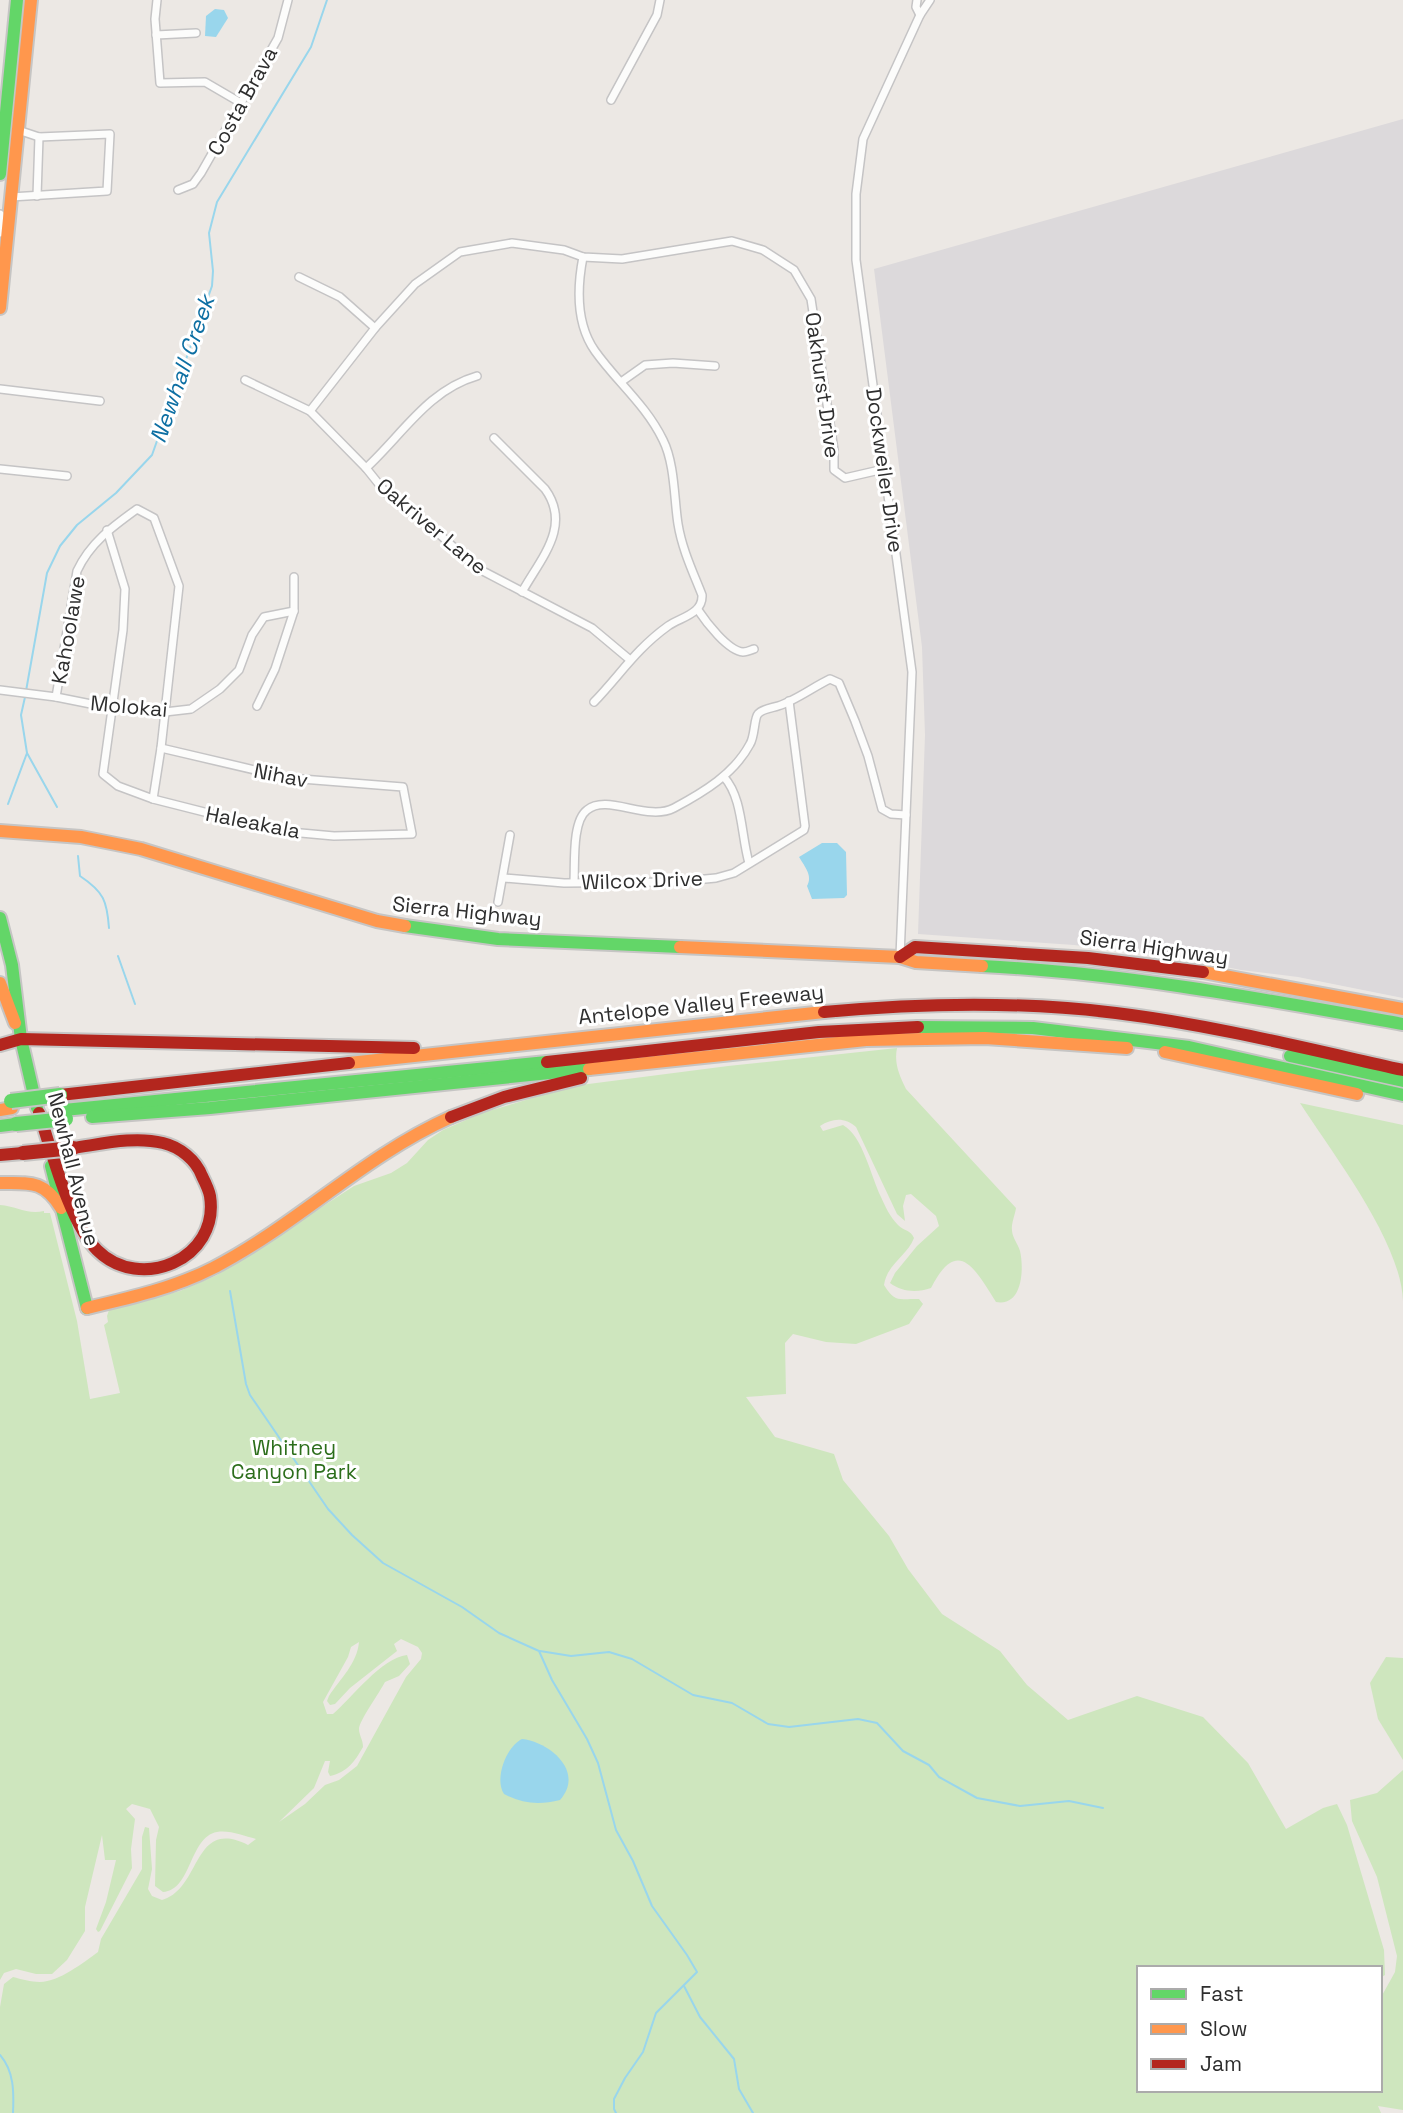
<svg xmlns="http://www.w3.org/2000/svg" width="1403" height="2113" font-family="'Space Grotesk',sans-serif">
	<rect width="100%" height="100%" fill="#ece8e4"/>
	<path fill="#dcd9db" d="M1403,119V998L1298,977L1241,970L1171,956L1074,945L918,934L925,735L922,647L874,269Z"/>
	<g fill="#cee6be" fill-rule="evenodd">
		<path d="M897,1048C894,1063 899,1075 906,1089L1016,1208C1015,1215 1011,1224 1012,1230C1012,1237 1018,1244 1020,1251C1024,1268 1023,1307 996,1302C975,1269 958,1235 931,1288C917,1293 902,1292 890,1283L895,1273L917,1246L939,1226L936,1216L911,1194L906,1195L903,1206L905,1221L897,1214L856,1127C845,1117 832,1118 820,1126L823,1131L843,1125C863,1136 871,1177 881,1197C885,1206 890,1217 898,1225C904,1231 911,1230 914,1238C907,1256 887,1264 884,1285C896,1304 899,1298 919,1299L923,1304L909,1324L856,1344L826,1342L793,1334L785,1343L786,1394L746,1397L775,1437L834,1454L843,1480L889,1536L908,1569L942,1614L1000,1651L1027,1685L1068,1720L1137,1696L1203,1717L1248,1763L1286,1829L1323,1808L1337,1804L1347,1825L1384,1950L1385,1975L1380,1978V1968H1139V2090H1380V1999L1395,1972L1397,1956L1377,1877L1352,1821L1350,1800L1377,1793L1403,1770V2110L1378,2106L1381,2113H0V2007L4,1984L13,1977C21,1979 31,1982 40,1982C59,1982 84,1962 98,1952L101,1939L142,1869V1837L145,1827L149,1828L152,1869L148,1889L152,1896L162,1900C202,1889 192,1817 248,1845L256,1839C244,1836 230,1830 217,1832C189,1837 192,1890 163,1892L155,1886L156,1840L159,1827L150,1809L132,1804L126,1809L135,1819L131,1849L132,1868L100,1931L98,1932L96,1929L106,1902L116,1860H105L102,1835L85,1907V1931L67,1960L52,1974H36L16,1969L4,1973L0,1980V1205C16,1206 27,1215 44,1211V1213H50L77,1321L90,1399L120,1393L104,1325L108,1322L107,1316L109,1310L180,1291L217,1275L354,1186L391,1173L407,1163L428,1140L443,1130L482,1113L573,1086L728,1066ZM401,1639L418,1647L422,1653L421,1659L406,1677L357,1766L339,1780L325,1785L305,1804L279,1822L314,1788L325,1761H330L328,1772L330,1776C348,1772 355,1761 363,1747C363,1740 359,1735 359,1729C359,1721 380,1692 385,1682L399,1676L410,1664L407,1655C381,1658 352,1698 333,1714H327L323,1702L348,1657L351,1647L359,1642C357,1664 340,1679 329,1696L327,1701L330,1705L335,1704L350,1688L397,1651L394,1644Z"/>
		<path d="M1300,1103L1403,1125V1301C1401,1241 1332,1153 1300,1103Z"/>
		<path d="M1386,1657L1403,1658V1760L1378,1719L1370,1683Z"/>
	</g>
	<g fill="#99d6ec">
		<path d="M215,9L224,10L228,18L216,37L205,36L206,16Z"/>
		<path d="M822,843H837L846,852L847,895L844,898L812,899L807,886C813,876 805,867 799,857Z"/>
		<path d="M522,1739C550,1742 585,1772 560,1800C540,1805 522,1804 504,1794C494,1779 506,1747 522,1739Z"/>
	</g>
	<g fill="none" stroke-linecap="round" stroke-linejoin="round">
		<g stroke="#99d6ec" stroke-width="2">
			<path d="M26,691L47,573L60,546L77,525L116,493L152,455L212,286L213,271L209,233L217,202L311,47L327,0"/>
			<path d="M27,753L57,807"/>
			<path d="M8,804L27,753L21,715L25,697"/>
			<path d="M78,856L80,876C104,892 107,901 109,928"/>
			<path d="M118,956L135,1004"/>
			<path d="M230,1291L246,1384L250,1395L328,1509L352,1535L383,1563L462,1607L499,1633L539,1651L552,1680L587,1739L598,1763L616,1830L633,1861L652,1906L687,1955L697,1972L656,2013L643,2052L625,2078L614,2099V2109L616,2113"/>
			<path d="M540,1651L571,1656L609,1652L632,1659L693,1695L732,1703L768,1724L789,1727L858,1719L877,1723L903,1751L929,1765L939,1777L977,1798L1020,1806L1069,1801L1103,1808"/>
			<path d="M684,1986L700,2017L734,2059L739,2089L753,2113"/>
			<path d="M0,2055C14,2071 14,2092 13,2113"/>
		</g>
		<defs>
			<g id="street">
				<path d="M157,0L155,19L160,83L205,82L241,103"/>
				<path d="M917,0L916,7L920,15"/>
				<path d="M156,35L196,33"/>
				<path d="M611,100L657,15L660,0"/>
				<path d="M178,190L193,184L201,173L278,38L288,0"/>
				<path d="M37,196L39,137"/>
				<path d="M11,197L107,191L110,134L39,137L18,130"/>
				<path d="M0,214V233"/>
				<path d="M583,257C577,288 576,324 595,351C617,382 646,405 663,440C675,464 674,499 678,524C682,549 693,572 702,595C703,614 681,617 668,626C636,649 620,675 594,702"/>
				<path d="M299,277L340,297L375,328"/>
				<path d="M245,380L310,411L366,468L386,493L438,533L477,568L592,628L629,659"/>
				<path d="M621,382L645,365L673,363L715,366"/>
				<path d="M0,389L100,401"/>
				<path d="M310,411L375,328L415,284L460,252L512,243L564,250L583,257L622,259L732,241L763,250L794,270L811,299L834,450V470L845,478L884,469"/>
				<path d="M494,438L545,489C572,526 541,558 522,592"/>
				<path d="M366,468C402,435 428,390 477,376"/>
				<path d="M0,469L67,476"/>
				<path d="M107,530L125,589L123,630L103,774L118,786L153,799L279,831L334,836L412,834L403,787L289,778L161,748"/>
				<path d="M698,610C706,622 728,651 743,652C747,652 751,650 754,649"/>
				<path d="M0,690L56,697L111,708L165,712L191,709L220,689L239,670L252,635L264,617L294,611"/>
				<path d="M56,697L77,571C90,543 112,527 137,509L154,518L179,586L161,748L153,799"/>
				<path d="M257,706L275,669L294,611V577"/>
				<path d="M724,777C743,798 741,836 749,863"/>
				<path d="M504,878L564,883L673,882L716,878L734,873L804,830L805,826L789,701"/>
				<path d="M574,881C575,863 572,821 587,810C607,793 647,822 674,808C704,792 734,774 750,744C755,736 754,718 758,714C762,709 772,708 778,706C795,701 813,687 830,679L839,683L855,721L868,756L882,809L891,814L906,815"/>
				<path d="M498,902L510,835"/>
				<path d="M900,956L912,672L856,260V194L863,139L920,15L930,0"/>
			</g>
			<g id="fast">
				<path d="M0,174L17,0"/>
				<path d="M0,918L12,965L21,1039L37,1108"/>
				<path d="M405,926L498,939L680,947"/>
				<path d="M982,966C1124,973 1263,999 1403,1024"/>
				<path d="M918,1027L1033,1028L1189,1047L1403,1095"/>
				<path d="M1290,1056L1403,1081"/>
				<path d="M64,1110L547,1062"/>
				<path d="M92,1117L210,1108L589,1069"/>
				<path d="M0,1126L16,1124"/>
				<path d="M51,1166L87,1308"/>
			</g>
			<g id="slow">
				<path d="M0,308L31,0"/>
				<path d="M0,831L81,837L141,849L377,921L405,926"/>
				<path d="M680,947L900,957L916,962L982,966"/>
				<path d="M1203,972L1403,1009"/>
				<path d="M0,983L15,1023"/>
				<path d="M1165,1052L1357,1094"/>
				<path d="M349,1063L824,1012"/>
				<path d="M589,1069L866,1040L985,1038L1127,1048"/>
				<path d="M0,1110L12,1108"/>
				<path d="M0,1183C30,1183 44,1180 61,1208"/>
				<path d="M87,1308C130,1298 174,1288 213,1268C298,1224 362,1157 451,1117"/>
			</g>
			<g id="jam">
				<path d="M900,957L915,947L1088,958L1203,972"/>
				<path d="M824,1012C921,1003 1020,1001 1116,1013C1213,1025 1308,1049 1403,1070"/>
				<path d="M0,1045L21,1039L414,1048"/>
				<path d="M547,1062L819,1032L918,1027"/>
				<path d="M60,1095L349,1063"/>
				<path d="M39,1113C52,1151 69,1222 97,1250C140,1293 220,1259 210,1196C209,1190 205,1182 202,1176C196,1160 180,1147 163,1143C134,1136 102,1144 73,1148"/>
				<path d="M451,1117L504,1097L581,1078"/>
				<path d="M0,1155L23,1153"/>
			</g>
		</defs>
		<use href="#street" stroke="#c5c4c5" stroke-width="10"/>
		<use href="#fast" stroke="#c6c5c4" stroke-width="16"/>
		<use href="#slow" stroke="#c6c5c4" stroke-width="16"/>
		<use href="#jam" stroke="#c6c5c4" stroke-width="16"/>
		<use href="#street" stroke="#fcfcfb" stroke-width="7"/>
		<use href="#fast" stroke="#63d668" stroke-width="12"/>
		<use href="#slow" stroke="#ff974d" stroke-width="12"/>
		<use href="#jam" stroke="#b3261e" stroke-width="12"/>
		<defs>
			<g id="fast-bridge">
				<path d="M11,1101L60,1095"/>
				<path d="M16,1124L66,1119"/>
			</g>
			<path id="jam-bridge" d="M23,1153L73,1148"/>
		</defs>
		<use href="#fast-bridge" stroke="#c6c5c4" stroke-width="18" stroke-linecap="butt"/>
		<use href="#jam-bridge" stroke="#c6c5c4" stroke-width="18" stroke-linecap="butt"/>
		<use href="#fast-bridge" stroke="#63d668" stroke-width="14"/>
		<use href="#jam-bridge" stroke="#b3261e" stroke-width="14"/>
	</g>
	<g text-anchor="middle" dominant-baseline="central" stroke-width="6" stroke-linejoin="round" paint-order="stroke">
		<g font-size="21" fill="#2e2e2e" stroke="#fff">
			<text transform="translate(242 101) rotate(-61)">Costa Brava</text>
			<text transform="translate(823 385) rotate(82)">Oakhurst Drive</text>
			<text transform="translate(885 470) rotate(82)">Dockweiler Drive</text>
			<text transform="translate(432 526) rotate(40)">Oakriver Lane</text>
			<text transform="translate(68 630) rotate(-80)">Kahoolawe</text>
			<text transform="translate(129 706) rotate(5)">Molokai</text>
			<text transform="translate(281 775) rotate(11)">Nihav</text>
			<text transform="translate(253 822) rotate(11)">Haleakala</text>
			<text transform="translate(642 880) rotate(-2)">Wilcox Drive</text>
			<text transform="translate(467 911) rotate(6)">Sierra Highway</text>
			<text transform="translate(1154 947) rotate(8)">Sierra Highway</text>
			<text transform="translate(701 1004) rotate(-6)">Antelope Valley Freeway</text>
			<text transform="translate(74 1169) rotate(76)">Newhall Avenue</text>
		</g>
		<g font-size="21" fill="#2c6e1b" stroke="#fff">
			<text x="294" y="1447">Whitney<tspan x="294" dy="24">Canyon Park</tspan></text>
		</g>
		<g font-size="23" font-style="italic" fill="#0d6fa3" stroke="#fff">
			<text transform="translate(182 369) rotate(-71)">Newhall Creek</text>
		</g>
	</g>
	<rect x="1137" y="1966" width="245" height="126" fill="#ffffff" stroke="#ababab" stroke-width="2"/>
	<rect x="1151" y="1989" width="35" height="10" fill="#63d668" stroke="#ababab" stroke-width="2"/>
	<text x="1200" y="2001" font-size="21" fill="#2e2e2e">Fast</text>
	<rect x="1151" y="2024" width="35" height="10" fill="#ff974d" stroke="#ababab" stroke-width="2"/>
	<text x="1200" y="2036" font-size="21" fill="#2e2e2e">Slow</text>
	<rect x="1151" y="2059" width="35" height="10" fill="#b3261e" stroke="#ababab" stroke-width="2"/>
	<text x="1200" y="2071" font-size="21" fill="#2e2e2e">Jam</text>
</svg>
